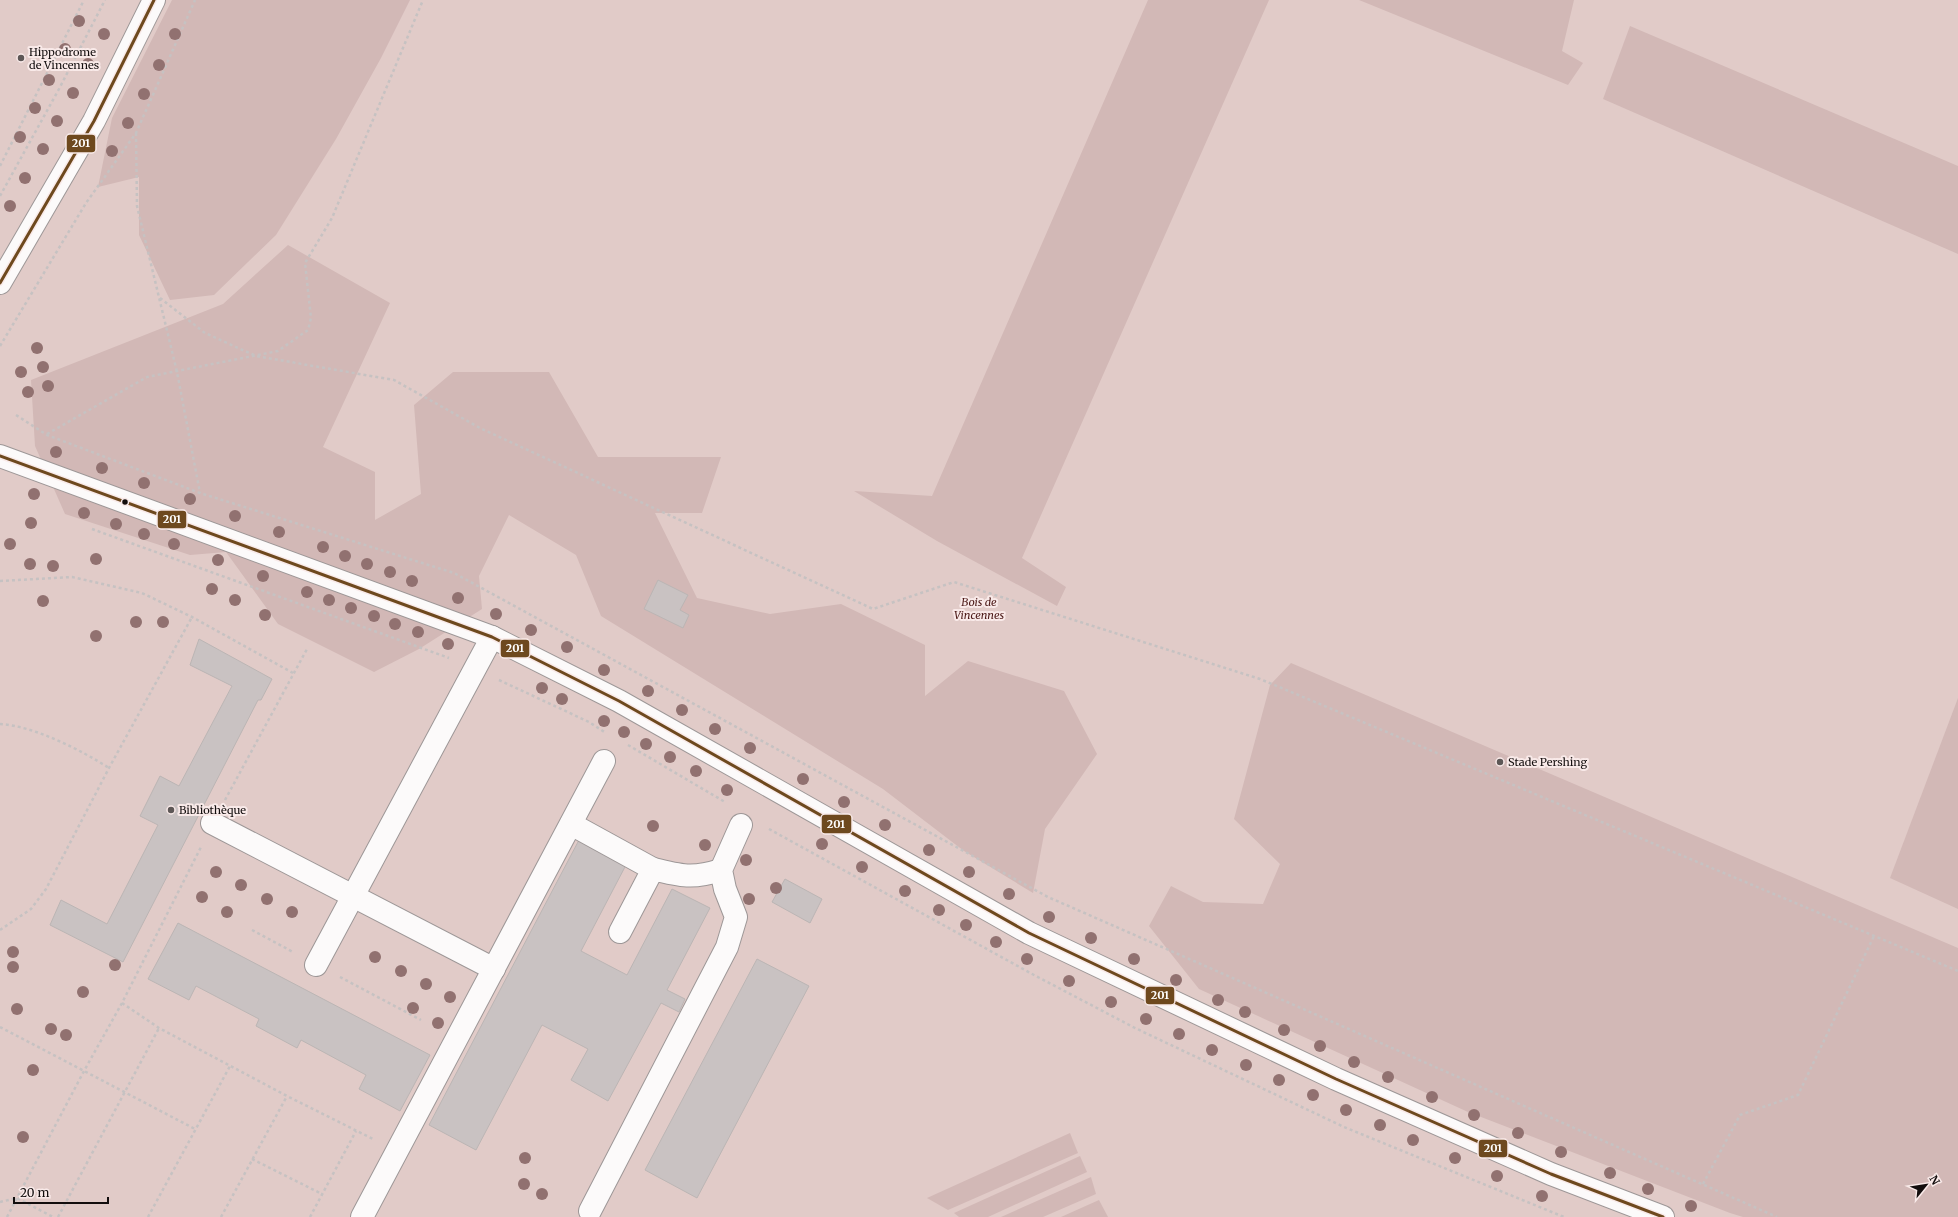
<svg xmlns="http://www.w3.org/2000/svg" width="1958" height="1217" font-family="Merriweather,serif">
	<rect width="100%" height="100%" fill="#e8e0df"/>
	<rect fill="#e1cbc8" x="0" y="0" width="1958" height="1217"/>
	<g fill="#d2b8b6">
		<path d="M172,0H410L381,58L336,139L276,235L214,295L170,300L139,235V177L98,187L112,118Z"/>
		<path d="M1148,0H1269L1022,558L1066,587L1057,606L937,541L854,491L932,496Z"/>
		<path d="M1359,0H1574L1562,51L1583,63L1568,85Z"/>
		<path d="M1630,26L1958,166V254L1603,99Z"/>
		<path d="M288,245L390,303L323,447L375,472V520L421,494L414,405L453,372H549L598,457H721L702,513H655L697,598L770,614L841,604L925,645V696L968,661L1064,691L1097,754L1045,829L1033,893L964,851L883,789L601,616L576,555L509,515L479,576L482,609L419,649L374,672L278,624L226,552L190,555L65,514L35,446L31,380L223,304Z"/>
		<path d="M1291,663L1958,948V1217H1743L1730,1213L1468,1112L1199,989L1149,926L1171,886L1203,902L1263,904L1280,864L1234,819L1270,685Z"/>
		<path d="M1958,698V909L1890,878Z"/>
		<path d="M1070,1133L1078,1153L948,1210L927,1198Z"/>
		<path d="M1080,1156L1087,1172L988,1217H959L954,1213Z"/>
		<path d="M1091,1177L1096,1194L1043,1217H1001Z"/>
		<path d="M1099,1200L1108,1217H1061Z"/>
	</g>
	<g fill="#c9c2c2" stroke="#bbb5b4">
		<path d="M658,580L688,595L680,610L689,615L683,628L644,609Z"/>
		<path d="M199,639L272,679L261,700H258L123,962L50,925L61,900L107,924L158,825L140,816L160,776L179,786L232,686L190,665Z"/>
		<path d="M579,840L626,865L581,951L627,975L672,889L710,908L667,990L685,999L679,1012L661,1003L608,1101L571,1080L588,1049L542,1025L476,1150L429,1125Z"/>
		<path d="M785,879L822,899L810,923L772,902Z"/>
		<path d="M178,923L430,1055L400,1111L359,1089L366,1075L301,1040L297,1048L256,1026L259,1019L196,986L189,1000L148,979Z"/>
		<path d="M757,959L809,986L697,1198L645,1170Z"/>
	</g>
	<g fill="none" stroke-linecap="round" stroke-linejoin="round">
		<defs>
			<g id="minor">
				<path d="M0,283L94,121L154,0"/>
				<path d="M0,456L492,637L619,701L1029,933L1336,1079L1551,1174L1663,1217"/>
				<path d="M212,823L494,969"/>
				<path d="M571,824L653,869"/>
				<path d="M620,932L653,869C681,876 693,879 721,870"/>
				<path d="M316,965L492,637"/>
				<path d="M590,1211L727,947L736,917L725,889L721,870L741,825"/>
				<path d="M362,1217L604,761"/>
			</g>
		</defs>
		<use href="#minor" stroke="#9d9797" stroke-width="24"/>
		<g stroke="#c6c2c2" stroke-width="2.5" stroke-dasharray="3 3" stroke-linecap="butt">
			<path d="M136,133L137,206L177,372L200,493"/>
			<path d="M0,166L84,0"/>
			<path d="M0,196L59,89L105,0"/>
			<path d="M160,298L205,333L256,356L394,380L480,428L873,609L954,582L1260,679L1958,971"/>
			<path d="M0,346L86,203L136,133L195,0"/>
			<path d="M16,415L47,435L200,493L454,573L1048,897L1777,1217"/>
			<path d="M47,434L147,377L278,351L308,330L311,318L305,263L332,218L423,0"/>
			<path d="M92,529L449,658"/>
			<path d="M0,581L72,577L142,593L192,617L293,673"/>
			<path d="M499,680L589,722L606,733"/>
			<path d="M0,724C34,726 81,750 109,768"/>
			<path d="M628,745L725,802"/>
			<path d="M225,800L307,649"/>
			<path d="M769,829L1034,975L1135,1028L1344,1127L1564,1217"/>
			<path d="M0,930L31,909L46,889L109,768L192,617"/>
			<path d="M252,930L293,952"/>
			<path d="M340,977L421,1020"/>
			<path d="M122,1003L159,1028L287,1096L373,1139"/>
			<path d="M0,1027L195,1129"/>
			<path d="M252,1159L322,1194"/>
			<path d="M1703,1184L1740,1115L1798,1095L1874,936"/>
			<path d="M0,1202L17,1198L53,1217"/>
			<path d="M7,1217L84,1071L122,1003L201,847"/>
			<path d="M58,1217L159,1028"/>
			<path d="M148,1217L230,1066"/>
			<path d="M221,1217L287,1096"/>
			<path d="M310,1217L356,1131"/>
		</g>
		<use href="#minor" stroke="#fcfafa" stroke-width="22"/>
		<defs>
			<g id="bus-1">
				<path d="M0,283L94,121L154,0"/>
				<path d="M0,456L492,637L619,701L1029,933L1336,1079L1551,1174L1663,1217"/>
			</g>
		</defs>
		<use href="#bus-1" stroke="#f9eae9" stroke-width="6"/>
		<use href="#bus-1" stroke="#6e491e" stroke-width="3"/>
	</g>
	<g fill="#917170">
		<circle cx="79" cy="21" r="6"/>
		<circle cx="104" cy="34" r="6"/>
		<circle cx="175" cy="34" r="6"/>
		<circle cx="65" cy="49" r="6"/>
		<circle cx="88" cy="64" r="6"/>
		<circle cx="159" cy="65" r="6"/>
		<circle cx="49" cy="80" r="6"/>
		<circle cx="73" cy="93" r="6"/>
		<circle cx="144" cy="94" r="6"/>
		<circle cx="35" cy="108" r="6"/>
		<circle cx="57" cy="121" r="6"/>
		<circle cx="128" cy="123" r="6"/>
		<circle cx="20" cy="137" r="6"/>
		<circle cx="43" cy="149" r="6"/>
		<circle cx="112" cy="151" r="6"/>
		<circle cx="25" cy="178" r="6"/>
		<circle cx="10" cy="206" r="6"/>
		<circle cx="37" cy="348" r="6"/>
		<circle cx="43" cy="367" r="6"/>
		<circle cx="21" cy="372" r="6"/>
		<circle cx="48" cy="386" r="6"/>
		<circle cx="28" cy="392" r="6"/>
		<circle cx="56" cy="452" r="6"/>
		<circle cx="102" cy="468" r="6"/>
		<circle cx="144" cy="483" r="6"/>
		<circle cx="34" cy="494" r="6"/>
		<circle cx="190" cy="499" r="6"/>
		<circle cx="84" cy="513" r="6"/>
		<circle cx="235" cy="516" r="6"/>
		<circle cx="31" cy="523" r="6"/>
		<circle cx="116" cy="524" r="6"/>
		<circle cx="279" cy="532" r="6"/>
		<circle cx="144" cy="534" r="6"/>
		<circle cx="10" cy="544" r="6"/>
		<circle cx="174" cy="544" r="6"/>
		<circle cx="323" cy="547" r="6"/>
		<circle cx="345" cy="556" r="6"/>
		<circle cx="96" cy="559" r="6"/>
		<circle cx="218" cy="560" r="6"/>
		<circle cx="30" cy="564" r="6"/>
		<circle cx="367" cy="564" r="6"/>
		<circle cx="53" cy="566" r="6"/>
		<circle cx="390" cy="572" r="6"/>
		<circle cx="263" cy="576" r="6"/>
		<circle cx="412" cy="581" r="6"/>
		<circle cx="212" cy="589" r="6"/>
		<circle cx="307" cy="592" r="6"/>
		<circle cx="458" cy="598" r="6"/>
		<circle cx="235" cy="600" r="6"/>
		<circle cx="329" cy="600" r="6"/>
		<circle cx="43" cy="601" r="6"/>
		<circle cx="351" cy="608" r="6"/>
		<circle cx="496" cy="614" r="6"/>
		<circle cx="265" cy="615" r="6"/>
		<circle cx="374" cy="616" r="6"/>
		<circle cx="136" cy="622" r="6"/>
		<circle cx="163" cy="622" r="6"/>
		<circle cx="395" cy="624" r="6"/>
		<circle cx="531" cy="630" r="6"/>
		<circle cx="418" cy="632" r="6"/>
		<circle cx="96" cy="636" r="6"/>
		<circle cx="448" cy="644" r="6"/>
		<circle cx="567" cy="647" r="6"/>
		<circle cx="604" cy="670" r="6"/>
		<circle cx="542" cy="688" r="6"/>
		<circle cx="648" cy="691" r="6"/>
		<circle cx="562" cy="699" r="6"/>
		<circle cx="682" cy="710" r="6"/>
		<circle cx="604" cy="721" r="6"/>
		<circle cx="715" cy="729" r="6"/>
		<circle cx="624" cy="732" r="6"/>
		<circle cx="646" cy="744" r="6"/>
		<circle cx="750" cy="748" r="6"/>
		<circle cx="670" cy="757" r="6"/>
		<circle cx="696" cy="771" r="6"/>
		<circle cx="803" cy="779" r="6"/>
		<circle cx="727" cy="790" r="6"/>
		<circle cx="844" cy="802" r="6"/>
		<circle cx="885" cy="825" r="6"/>
		<circle cx="653" cy="826" r="6"/>
		<circle cx="822" cy="844" r="6"/>
		<circle cx="705" cy="845" r="6"/>
		<circle cx="929" cy="850" r="6"/>
		<circle cx="746" cy="860" r="6"/>
		<circle cx="862" cy="867" r="6"/>
		<circle cx="216" cy="872" r="6"/>
		<circle cx="969" cy="872" r="6"/>
		<circle cx="241" cy="885" r="6"/>
		<circle cx="776" cy="888" r="6"/>
		<circle cx="905" cy="891" r="6"/>
		<circle cx="1009" cy="894" r="6"/>
		<circle cx="202" cy="897" r="6"/>
		<circle cx="267" cy="899" r="6"/>
		<circle cx="749" cy="899" r="6"/>
		<circle cx="939" cy="910" r="6"/>
		<circle cx="227" cy="912" r="6"/>
		<circle cx="292" cy="912" r="6"/>
		<circle cx="1049" cy="917" r="6"/>
		<circle cx="966" cy="925" r="6"/>
		<circle cx="1091" cy="938" r="6"/>
		<circle cx="996" cy="942" r="6"/>
		<circle cx="13" cy="952" r="6"/>
		<circle cx="375" cy="957" r="6"/>
		<circle cx="1027" cy="959" r="6"/>
		<circle cx="1134" cy="959" r="6"/>
		<circle cx="115" cy="965" r="6"/>
		<circle cx="13" cy="967" r="6"/>
		<circle cx="401" cy="971" r="6"/>
		<circle cx="1176" cy="980" r="6"/>
		<circle cx="1069" cy="981" r="6"/>
		<circle cx="426" cy="984" r="6"/>
		<circle cx="83" cy="992" r="6"/>
		<circle cx="450" cy="997" r="6"/>
		<circle cx="1218" cy="1000" r="6"/>
		<circle cx="1111" cy="1002" r="6"/>
		<circle cx="413" cy="1008" r="6"/>
		<circle cx="17" cy="1009" r="6"/>
		<circle cx="1245" cy="1012" r="6"/>
		<circle cx="1146" cy="1019" r="6"/>
		<circle cx="438" cy="1023" r="6"/>
		<circle cx="51" cy="1029" r="6"/>
		<circle cx="1284" cy="1030" r="6"/>
		<circle cx="1179" cy="1034" r="6"/>
		<circle cx="66" cy="1035" r="6"/>
		<circle cx="1320" cy="1046" r="6"/>
		<circle cx="1212" cy="1050" r="6"/>
		<circle cx="1354" cy="1062" r="6"/>
		<circle cx="1246" cy="1065" r="6"/>
		<circle cx="33" cy="1070" r="6"/>
		<circle cx="1388" cy="1077" r="6"/>
		<circle cx="1279" cy="1080" r="6"/>
		<circle cx="1313" cy="1095" r="6"/>
		<circle cx="1432" cy="1097" r="6"/>
		<circle cx="1346" cy="1110" r="6"/>
		<circle cx="1474" cy="1115" r="6"/>
		<circle cx="1380" cy="1125" r="6"/>
		<circle cx="1518" cy="1133" r="6"/>
		<circle cx="23" cy="1137" r="6"/>
		<circle cx="1413" cy="1140" r="6"/>
		<circle cx="1561" cy="1152" r="6"/>
		<circle cx="525" cy="1158" r="6"/>
		<circle cx="1455" cy="1158" r="6"/>
		<circle cx="1610" cy="1173" r="6"/>
		<circle cx="1497" cy="1176" r="6"/>
		<circle cx="524" cy="1184" r="6"/>
		<circle cx="1648" cy="1189" r="6"/>
		<circle cx="542" cy="1194" r="6"/>
		<circle cx="1542" cy="1196" r="6"/>
		<circle cx="1691" cy="1206" r="6"/>
	</g>
	<g fill="#5d5756" stroke="#f9eae9" stroke-width="1.5">
		<circle cx="21" cy="58" r="4"/>
		<circle cx="1500" cy="762" r="4"/>
		<circle cx="171" cy="810" r="4"/>
	</g>
	<circle fill="#120d0d" stroke="#f9eae9" stroke-width="1.5" cx="125" cy="502" r="3.5"/>
	<g text-anchor="middle" dominant-baseline="central" stroke-width="4" stroke-linejoin="round" paint-order="stroke">
		<g font-size="11" fill="#120d0d" stroke="#f9eae9" text-anchor="start">
			<text x="29" y="52">Hippodrome<tspan x="29" dy="13">de Vincennes</tspan></text>
			<text x="1508" y="762">Stade Pershing</text>
			<text x="179" y="810">Bibliothèque</text>
		</g>
		<g font-size="11" font-style="italic" fill="#4a1715" stroke="#f9eae9">
			<text x="979" y="602">Bois de<tspan x="979" dy="13">Vincennes</tspan></text>
		</g>
	</g>
	<g stroke="#f9eae9" stroke-width="1.5">
		<rect x="66" y="134" width="30" height="19" rx="4" fill="#6e491e"/>
		<rect x="157" y="510" width="30" height="19" rx="4" fill="#6e491e"/>
		<rect x="500" y="639" width="30" height="19" rx="4" fill="#6e491e"/>
		<rect x="821" y="814" width="31" height="20" rx="4" fill="#6e491e"/>
		<rect x="1145" y="986" width="30" height="19" rx="4" fill="#6e491e"/>
		<rect x="1478" y="1139" width="30" height="19" rx="4" fill="#6e491e"/>
	</g>
	<g font-size="11" text-anchor="middle" font-weight="bold" fill="#fff">
		<text x="81" y="147">201</text>
		<text x="172" y="523">201</text>
		<text x="515" y="652">201</text>
		<text x="836" y="828">201</text>
		<text x="1160" y="999">201</text>
		<text x="1493" y="1152">201</text>
	</g>
	<g transform="translate(1926 1185) rotate(60)" stroke="#f9eae9" stroke-width="3" paint-order="stroke">
	<path d="M0-3L7 15L0 10L-7 15Z" fill="#120d0d"/>
	<text y="-6" font-size="11" font-weight="bold" text-anchor="middle" fill="#120d0d">N</text>
	</g>
	<path d="M14 1197v6h94v-6" fill="none" stroke="#120d0d" stroke-width="2"/>
	<text x="20" y="1197" font-size="12" fill="#120d0d" stroke="#f9eae9" stroke-width="3" paint-order="stroke">20 m</text>
</svg>
